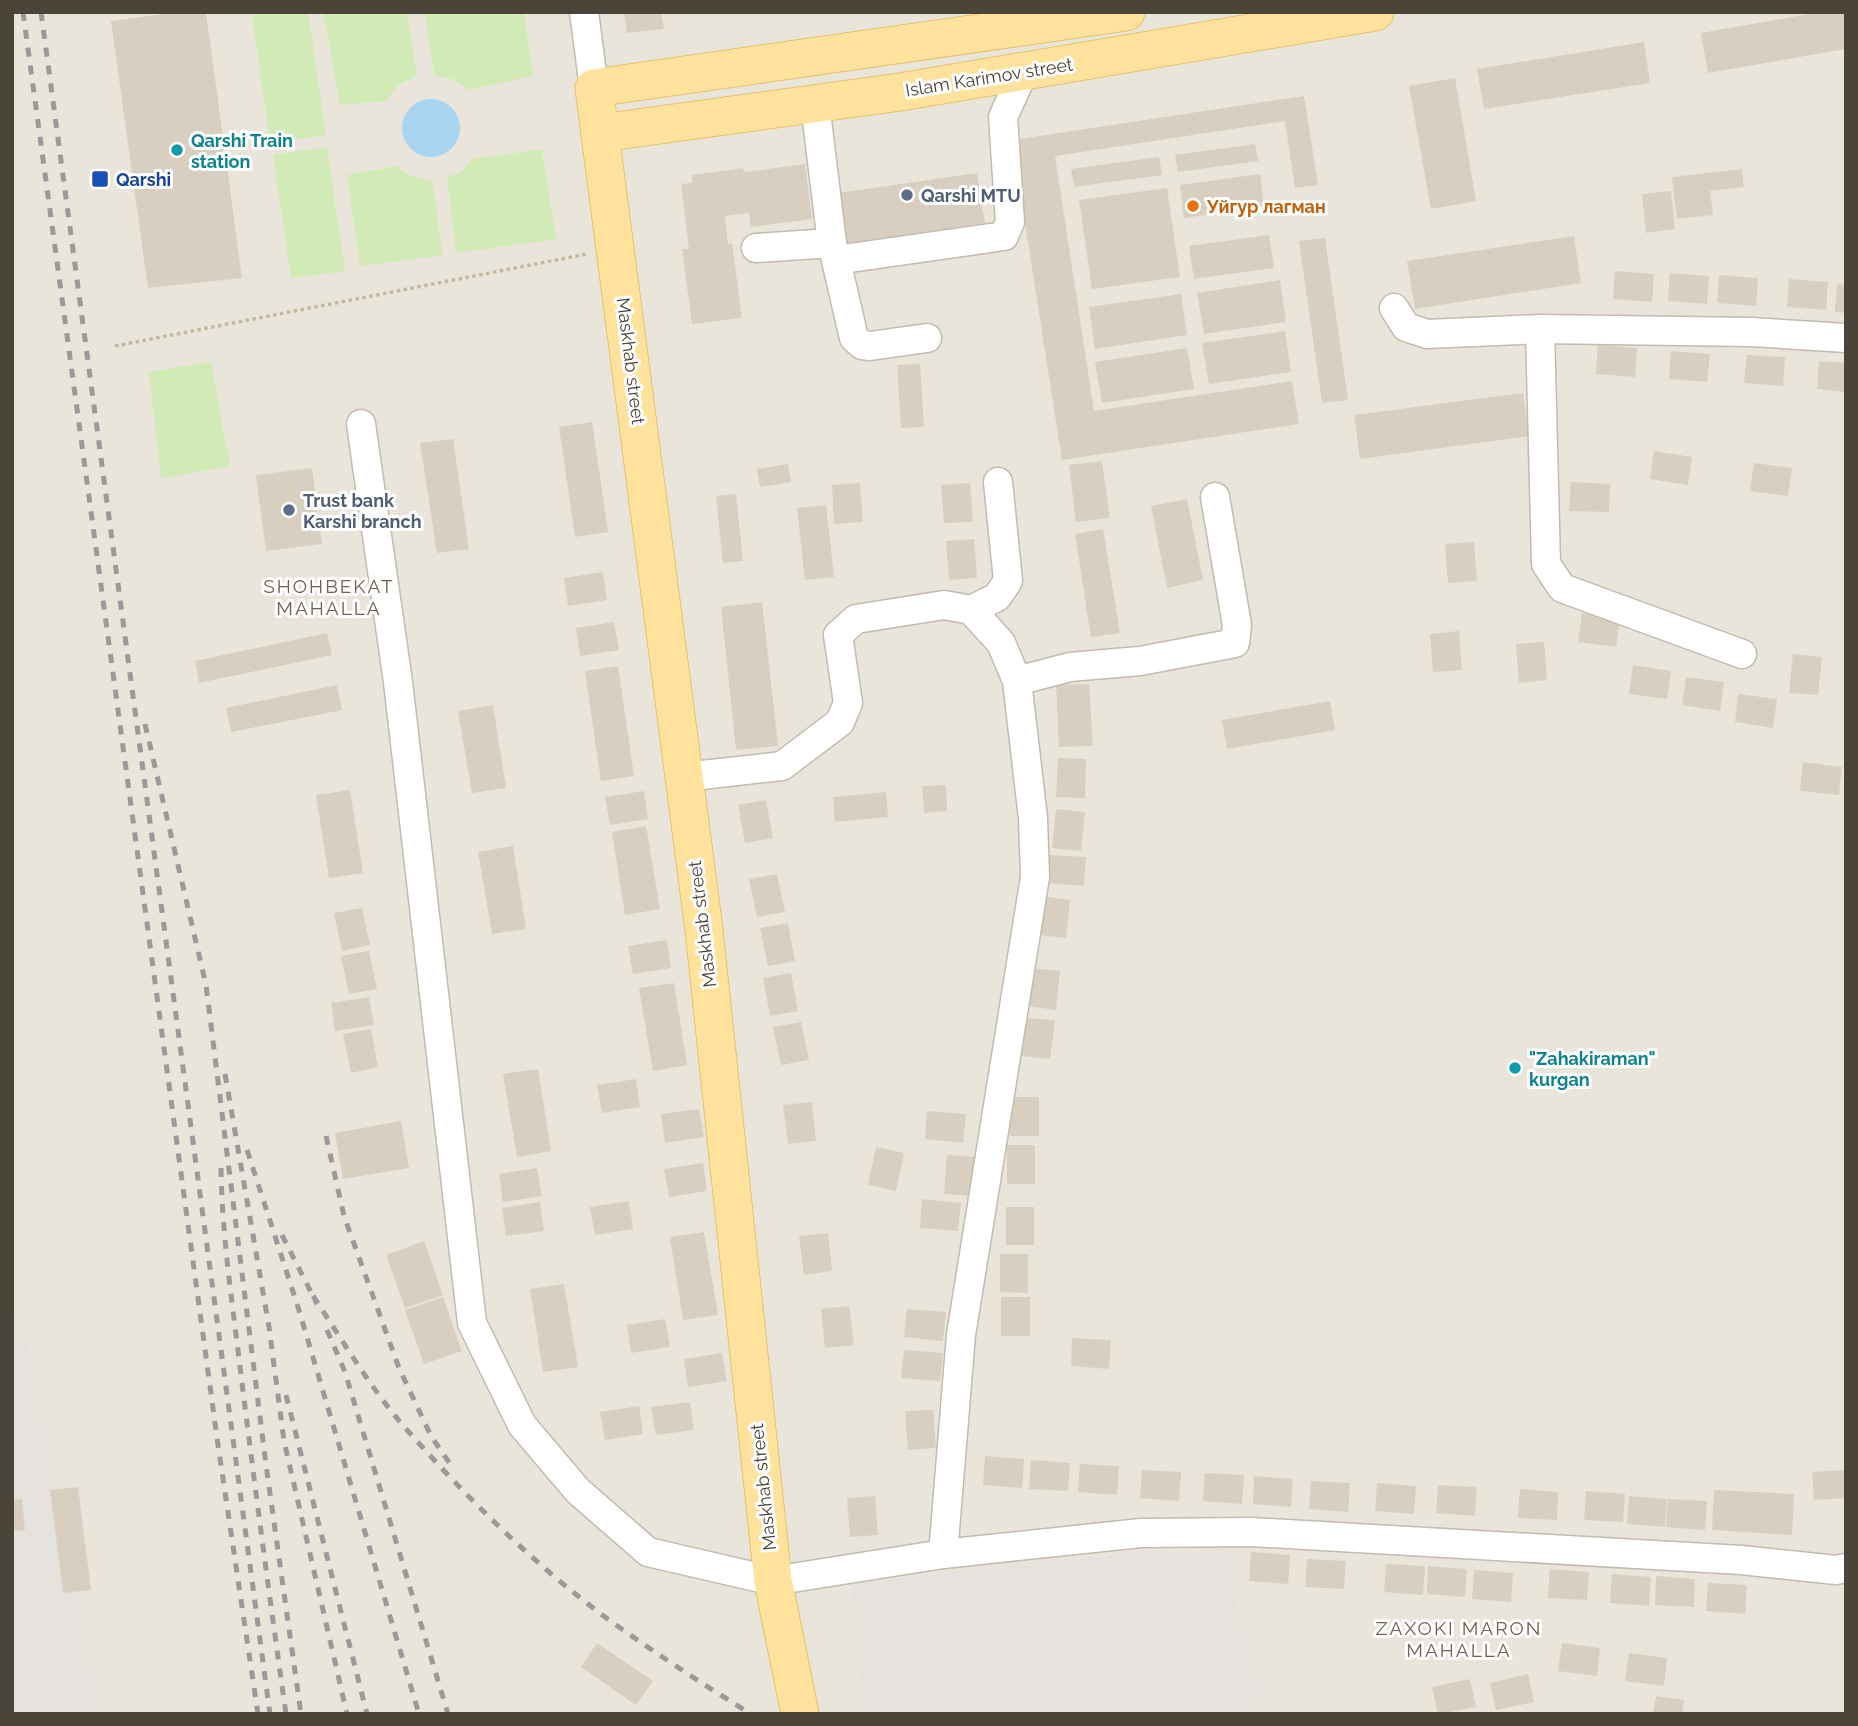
<svg xmlns="http://www.w3.org/2000/svg" width="1858" height="1726" font-family="Raleway,sans-serif">
	<rect width="100%" height="100%" fill="#f6f3ec"/>
	<rect fill="#eae5da" x="12" y="12" width="1834" height="1702"/>
	<g fill="#e6e2dd">
		<path d="M19,1306L100,1714H12V1307Z"/>
		<path d="M1153,1550L1232,1553L1233,1591L1253,1679L1270,1674L1253,1709V1714H864L851,1584Z"/>
	</g>
	<g fill="#d2eab5">
		<path d="M272,12H308L326,135L270,143L252,15Z"/>
		<path d="M323,12H407L417,76L398,85L386,101L340,105Z"/>
		<path d="M425,12H524L533,76L469,90L455,80L434,75Z"/>
		<path d="M327,147L345,271L291,278L273,155Z"/>
		<path d="M542,149L556,239L456,253L447,177L461,172L473,159Z"/>
		<path d="M396,166L410,176L432,181L443,255L360,266L347,175Z"/>
		<path d="M211,362L230,466L161,479L149,372Z"/>
	</g>
	<circle fill="#a9d4f2" cx="431" cy="128" r="29"/>
	<g fill="#d8cfc1">
		<path d="M180,12H206L242,278L148,288L111,21Z"/>
		<path d="M624,12H661L664,29L627,33Z"/>
		<path d="M1820,12H1846V49L1708,73L1701,33Z"/>
		<path d="M1644,42L1650,83L1484,109L1477,69Z"/>
		<path d="M1455,78L1476,201L1431,209L1409,86Z"/>
		<path d="M1304,96L1318,185L1295,188L1285,121L1055,156L1094,411L1292,381L1299,424L1062,460L1012,140Z"/>
		<path d="M1255,144L1258,161L1178,172L1175,155Z"/>
		<path d="M1159,157L1162,175L1074,187L1071,169Z"/>
		<path d="M805,164L812,219L751,227L749,213L725,216L728,244L732,243L742,318L692,324L682,249H689L681,184L692,183V175L743,168L744,172Z"/>
		<path d="M1742,169L1744,187L1710,191L1713,215L1677,219L1672,177Z"/>
		<path d="M977,173L985,223L838,245L831,194Z"/>
		<path d="M1260,174L1264,207L1184,218L1180,185Z"/>
		<path d="M1167,188L1180,277L1092,289L1079,200Z"/>
		<path d="M1671,191L1675,229L1646,233L1642,194Z"/>
		<path d="M1269,235L1274,268L1194,279L1189,246Z"/>
		<path d="M1574,236L1581,283L1415,309L1407,261Z"/>
		<path d="M1325,238L1348,400L1322,403L1299,241Z"/>
		<path d="M1615,271L1654,274L1652,302L1613,299Z"/>
		<path d="M1670,273L1709,276L1707,304L1668,301Z"/>
		<path d="M1719,275L1758,278L1756,306L1717,303Z"/>
		<path d="M1789,279L1828,282L1826,310L1787,307Z"/>
		<path d="M1280,280L1286,322L1204,334L1197,293Z"/>
		<path d="M1837,284L1846,285V313L1835,312Z"/>
		<path d="M1181,294L1187,335L1095,349L1089,307Z"/>
		<path d="M1285,331L1291,372L1209,384L1202,343Z"/>
		<path d="M1598,345L1637,348L1635,377L1596,374Z"/>
		<path d="M1187,348L1194,389L1102,403L1095,362Z"/>
		<path d="M1671,351L1710,354L1707,382L1669,379Z"/>
		<path d="M1747,355L1785,357L1783,386L1744,383Z"/>
		<path d="M1819,361L1846,363V392L1817,389Z"/>
		<path d="M920,364L924,427L901,428L897,365Z"/>
		<path d="M1523,393L1529,436L1360,459L1354,415Z"/>
		<path d="M592,422L608,532L575,537L559,427Z"/>
		<path d="M453,439L469,549L437,553L420,443Z"/>
		<path d="M1654,451L1692,457L1688,485L1650,479Z"/>
		<path d="M1102,461L1110,518L1076,522L1069,465Z"/>
		<path d="M1754,463L1792,468L1788,496L1750,491Z"/>
		<path d="M788,464L791,482L760,487L757,469Z"/>
		<path d="M312,468L322,544L266,551L256,475Z"/>
		<path d="M1571,482L1610,484L1609,512L1569,511Z"/>
		<path d="M860,483L863,522L834,524L832,485Z"/>
		<path d="M970,483L973,522L944,523L941,485Z"/>
		<path d="M736,494L743,561L723,563L716,496Z"/>
		<path d="M1187,499L1203,580L1167,588L1151,506Z"/>
		<path d="M826,505L834,577L805,580L797,508Z"/>
		<path d="M1103,529L1120,633L1091,637L1075,534Z"/>
		<path d="M974,539L977,578L949,580L946,541Z"/>
		<path d="M1474,542L1477,581L1448,583L1445,544Z"/>
		<path d="M603,572L607,600L568,606L564,578Z"/>
		<path d="M762,602L778,746L736,750L721,607Z"/>
		<path d="M1582,613L1620,619L1616,647L1578,642Z"/>
		<path d="M614,622L619,650L580,656L576,628Z"/>
		<path d="M1459,631L1462,670L1433,672L1430,634Z"/>
		<path d="M327,633L332,655L199,683L195,661Z"/>
		<path d="M1544,642L1547,680L1519,683L1516,644Z"/>
		<path d="M1793,654L1822,657L1818,695L1789,693Z"/>
		<path d="M1633,665L1671,671L1667,699L1629,694Z"/>
		<path d="M618,666L634,776L601,781L585,671Z"/>
		<path d="M1686,677L1724,682L1720,711L1682,705Z"/>
		<path d="M1089,684L1093,746L1059,747L1056,685Z"/>
		<path d="M337,685L342,710L231,732L226,708Z"/>
		<path d="M1738,694L1777,699L1773,728L1735,722Z"/>
		<path d="M1330,701L1335,730L1227,749L1222,720Z"/>
		<path d="M493,705L506,788L472,793L458,711Z"/>
		<path d="M1058,758L1086,759L1085,798L1056,797Z"/>
		<path d="M1803,762L1842,767L1839,795L1800,791Z"/>
		<path d="M946,785L947,811L924,813L922,786Z"/>
		<path d="M350,790L363,873L329,878L316,795Z"/>
		<path d="M644,791L648,819L610,825L605,797Z"/>
		<path d="M886,792L888,817L835,822L833,797Z"/>
		<path d="M766,800L773,838L745,843L738,805Z"/>
		<path d="M1056,809L1085,812L1081,851L1052,848Z"/>
		<path d="M646,826L660,909L625,915L612,832Z"/>
		<path d="M513,846L526,929L492,934L478,852Z"/>
		<path d="M1048,855L1086,857L1084,886L1046,883Z"/>
		<path d="M777,874L785,912L757,917L749,879Z"/>
		<path d="M1042,896L1070,900L1066,938L1038,935Z"/>
		<path d="M362,908L370,945L342,951L334,913Z"/>
		<path d="M788,923L795,961L768,966L760,928Z"/>
		<path d="M667,940L671,968L633,974L628,946Z"/>
		<path d="M369,951L377,989L349,994L341,956Z"/>
		<path d="M1031,968L1060,971L1056,1010L1027,1006Z"/>
		<path d="M791,973L798,1011L770,1016L763,978Z"/>
		<path d="M674,983L687,1065L653,1071L639,988Z"/>
		<path d="M369,997L374,1025L335,1031L331,1003Z"/>
		<path d="M1026,1018L1055,1020L1050,1059L1022,1056Z"/>
		<path d="M801,1022L809,1060L781,1065L773,1027Z"/>
		<path d="M371,1029L378,1067L351,1073L343,1034Z"/>
		<path d="M538,1069L551,1151L517,1157L503,1074Z"/>
		<path d="M636,1079L640,1107L602,1113L597,1085Z"/>
		<rect x="1010" y="1097" width="29" height="39"/>
		<path d="M812,1102L816,1141L788,1144L783,1105Z"/>
		<path d="M699,1109L704,1137L665,1143L661,1114Z"/>
		<path d="M927,1111L966,1114L963,1143L925,1139Z"/>
		<path d="M401,1121L409,1168L343,1179L335,1133Z"/>
		<rect x="1007" y="1145" width="28" height="39"/>
		<path d="M876,1147L904,1153L896,1191L868,1185Z"/>
		<path d="M947,1155L976,1157L972,1196L944,1194Z"/>
		<path d="M703,1163L707,1191L669,1197L664,1169Z"/>
		<path d="M537,1168L542,1196L503,1202L499,1174Z"/>
		<path d="M922,1199L961,1203L958,1231L920,1228Z"/>
		<path d="M629,1201L633,1229L595,1235L590,1207Z"/>
		<path d="M540,1202L544,1231L506,1236L502,1208Z"/>
		<rect x="1006" y="1207" width="28" height="38"/>
		<path d="M704,1232L718,1315L683,1320L670,1237Z"/>
		<path d="M828,1233L832,1271L804,1275L799,1236Z"/>
		<path d="M424,1241L443,1295L405,1308L386,1255Z"/>
		<path d="M1000,1254H1028V1293L1000,1292Z"/>
		<path d="M564,1284L578,1367L543,1372L530,1289Z"/>
		<path d="M443,1297L462,1351L424,1364L405,1310Z"/>
		<rect x="1001" y="1297" width="29" height="39"/>
		<path d="M849,1306L854,1345L825,1348L821,1309Z"/>
		<path d="M907,1309L946,1312L943,1341L904,1337Z"/>
		<path d="M665,1319L670,1347L631,1353L627,1325Z"/>
		<path d="M1072,1338L1111,1340L1109,1369L1071,1366Z"/>
		<path d="M904,1350L943,1353L940,1381L901,1378Z"/>
		<path d="M722,1353L727,1381L688,1387L684,1359Z"/>
		<path d="M690,1402L694,1430L656,1435L651,1407Z"/>
		<path d="M639,1406L643,1434L605,1440L600,1412Z"/>
		<path d="M933,1410L936,1448L908,1450L905,1411Z"/>
		<path d="M985,1456L1024,1459L1022,1488L983,1485Z"/>
		<path d="M1031,1460L1070,1463L1068,1491L1029,1489Z"/>
		<path d="M1080,1464L1119,1466L1117,1495L1078,1492Z"/>
		<path d="M1142,1470L1181,1472L1179,1501L1140,1498Z"/>
		<path d="M1846,1470V1498L1814,1500L1812,1472Z"/>
		<path d="M1205,1473L1244,1475L1242,1504L1203,1501Z"/>
		<path d="M1254,1476L1293,1479L1291,1507L1253,1504Z"/>
		<path d="M1311,1481L1350,1483L1348,1512L1309,1509Z"/>
		<path d="M1377,1483L1416,1486L1414,1514L1375,1511Z"/>
		<path d="M1438,1485L1477,1487L1475,1516L1436,1513Z"/>
		<path d="M78,1487L91,1590L63,1593L50,1490Z"/>
		<path d="M1520,1489L1558,1492L1557,1520L1518,1518Z"/>
		<path d="M1714,1490L1794,1494L1792,1535L1712,1530Z"/>
		<path d="M1586,1491L1625,1494L1623,1522L1584,1520Z"/>
		<path d="M875,1496L878,1535L850,1537L847,1498Z"/>
		<path d="M1629,1496L1667,1499L1665,1527L1627,1524Z"/>
		<path d="M22,1499L25,1530L12,1531V1500Z"/>
		<path d="M1668,1499L1707,1501L1705,1530L1666,1527Z"/>
		<path d="M1251,1552L1290,1555L1288,1584L1249,1581Z"/>
		<path d="M1307,1559L1346,1561L1344,1589L1305,1587Z"/>
		<path d="M1386,1564L1425,1566L1423,1595L1384,1592Z"/>
		<path d="M1428,1566L1467,1569L1465,1597L1427,1594Z"/>
		<path d="M1550,1569L1589,1572L1587,1600L1548,1598Z"/>
		<path d="M1474,1570L1513,1573L1511,1602L1472,1599Z"/>
		<path d="M1612,1574L1651,1577L1649,1606L1610,1603Z"/>
		<path d="M1656,1576L1695,1579L1694,1607L1655,1605Z"/>
		<path d="M1708,1583L1747,1585L1745,1614L1706,1611Z"/>
		<path d="M597,1643L653,1681L636,1705L581,1667Z"/>
		<path d="M1562,1643L1600,1648L1597,1676L1558,1671Z"/>
		<path d="M1629,1653L1667,1658L1664,1686L1625,1681Z"/>
		<path d="M1528,1674L1534,1702L1496,1710L1490,1683Z"/>
		<path d="M1470,1679L1476,1707L1438,1714L1432,1687Z"/>
		<path d="M1656,1696L1684,1700L1682,1714H1653Z"/>
	</g>
	<g fill="none" stroke-linecap="round" stroke-linejoin="round">
		<defs>
			<g id="minor">
				<path d="M584,12L594,88"/>
				<path d="M815,104L832,243L854,338L862,345L870,346L927,338"/>
				<path d="M756,248L832,243"/>
				<path d="M836,260L1004,236L1010,222L1003,117L1024,71"/>
				<path d="M1394,308L1406,327L1427,334L1540,329L1751,332L1846,338"/>
				<path d="M1540,329L1546,564L1562,588L1742,654"/>
				<path d="M361,424L398,682L472,1323L522,1425L578,1491L648,1552L773,1581L943,1554L1141,1533L1251,1532L1741,1560L1836,1570L1846,1568"/>
				<path d="M971,610L997,597L1008,581L998,482"/>
				<path d="M1017,681L1070,667L1140,661L1235,643L1237,625L1215,497"/>
				<path d="M684,777L782,766L840,722L848,703L838,635L856,619L944,605L971,610L1001,643L1017,681L1033,818L1035,877L961,1335L943,1554"/>
			</g>
			<g id="major">
				<path d="M601,133L900,92L1375,12"/>
				<path d="M800,1714L773,1581L704,930L594,88L1126,12"/>
			</g>
		</defs>
		<use href="#minor" stroke="#c2bbae" stroke-width="31"/>
		<use href="#major" stroke="#e6c16a" stroke-width="39"/>
		<path stroke="#c4b79f" stroke-width="3.5" stroke-dasharray="3.5 3.5" stroke-linecap="butt" d="M115,346L587,254"/>
		<use href="#minor" stroke="#fff" stroke-width="28"/>
		<use href="#major" stroke="#ffe39c" stroke-width="37"/>
		<g stroke="#9a9a9a" stroke-width="5" stroke-dasharray="9 9" stroke-linecap="butt">
			<path d="M23,12L218,1445L258,1714"/>
			<path d="M41,12L270,1714"/>
			<path d="M145,724L206,985L266,1465L301,1714"/>
			<path d="M225,1074L269,1327L284,1441L347,1714"/>
			<path d="M326,1136L344,1216L399,1368L431,1436L450,1464"/>
			<path d="M247,1150L298,1307L419,1714"/>
			<path d="M221,1168C222,1238 233,1307 241,1375C255,1488 270,1601 286,1714"/>
			<path d="M282,1235L317,1304"/>
			<path d="M313,1296C341,1338 368,1384 401,1423C462,1493 530,1561 605,1617C652,1651 701,1683 751,1714"/>
			<path d="M327,1330L345,1372L448,1714"/>
			<path d="M286,1395L367,1714"/>
		</g>
	</g>
	<g fill="#0f9aa8" stroke="#fff" stroke-width="2.5">
		<circle cx="177" cy="150" r="7"/>
		<circle cx="1515" cy="1068" r="7"/>
	</g>
	<rect fill="#1a4fb4" stroke="#fff" stroke-width="2.5" x="91" y="170" width="18" height="18" rx="3.5"/>
	<g fill="#5c6f8a" stroke="#fff" stroke-width="2.5">
		<circle cx="907" cy="195" r="7"/>
		<circle cx="289" cy="510" r="7"/>
	</g>
	<circle fill="#e8710a" stroke="#fff" stroke-width="2.5" cx="1193" cy="206" r="7"/>
	<g text-anchor="middle" dominant-baseline="central" stroke-width="6" stroke-linejoin="round" paint-order="stroke">
		<g font-size="18" fill="#4b4439" stroke="#fff">
			<text transform="translate(989 77) rotate(-9)">Islam Karimov street</text>
			<text transform="translate(631 361) rotate(83)">Maskhab street</text>
			<text transform="translate(702 924) rotate(-97)">Maskhab street</text>
			<text transform="translate(763 1487) rotate(-96)">Maskhab street</text>
		</g>
		<g font-size="18" font-weight="bold" fill="#0d838f" stroke="#fff" text-anchor="start">
			<text x="191" y="140">Qarshi Train<tspan x="191" dy="21">station</tspan></text>
			<text x="1529" y="1058">"Zahakiraman"<tspan x="1529" dy="21">kurgan</tspan></text>
		</g>
		<g font-size="18" font-weight="bold" fill="#164399" stroke="#fff" text-anchor="start">
			<text x="116" y="179">Qarshi</text>
		</g>
		<g font-size="18" font-weight="bold" fill="#4e5e75" stroke="#fff" text-anchor="start">
			<text x="921" y="195">Qarshi MTU</text>
			<text x="303" y="500">Trust bank<tspan x="303" dy="21">Karshi branch</tspan></text>
		</g>
		<g font-size="18" font-weight="bold" fill="#c56008" stroke="#fff" text-anchor="start">
			<text x="1207" y="206">Уйгур лагман</text>
		</g>
		<g font-size="19" letter-spacing="2" fill="#6e6250" stroke="#fff">
			<text x="329" y="586">SHOHBEKAT<tspan x="329" dy="22">MAHALLA</tspan></text>
			<text x="1459" y="1628">ZAXOKI MARON<tspan x="1459" dy="22">MAHALLA</tspan></text>
		</g>
	</g>
	<rect width="1858" height="1726" fill="none" stroke="#4b4439" stroke-width="28"/>
</svg>
